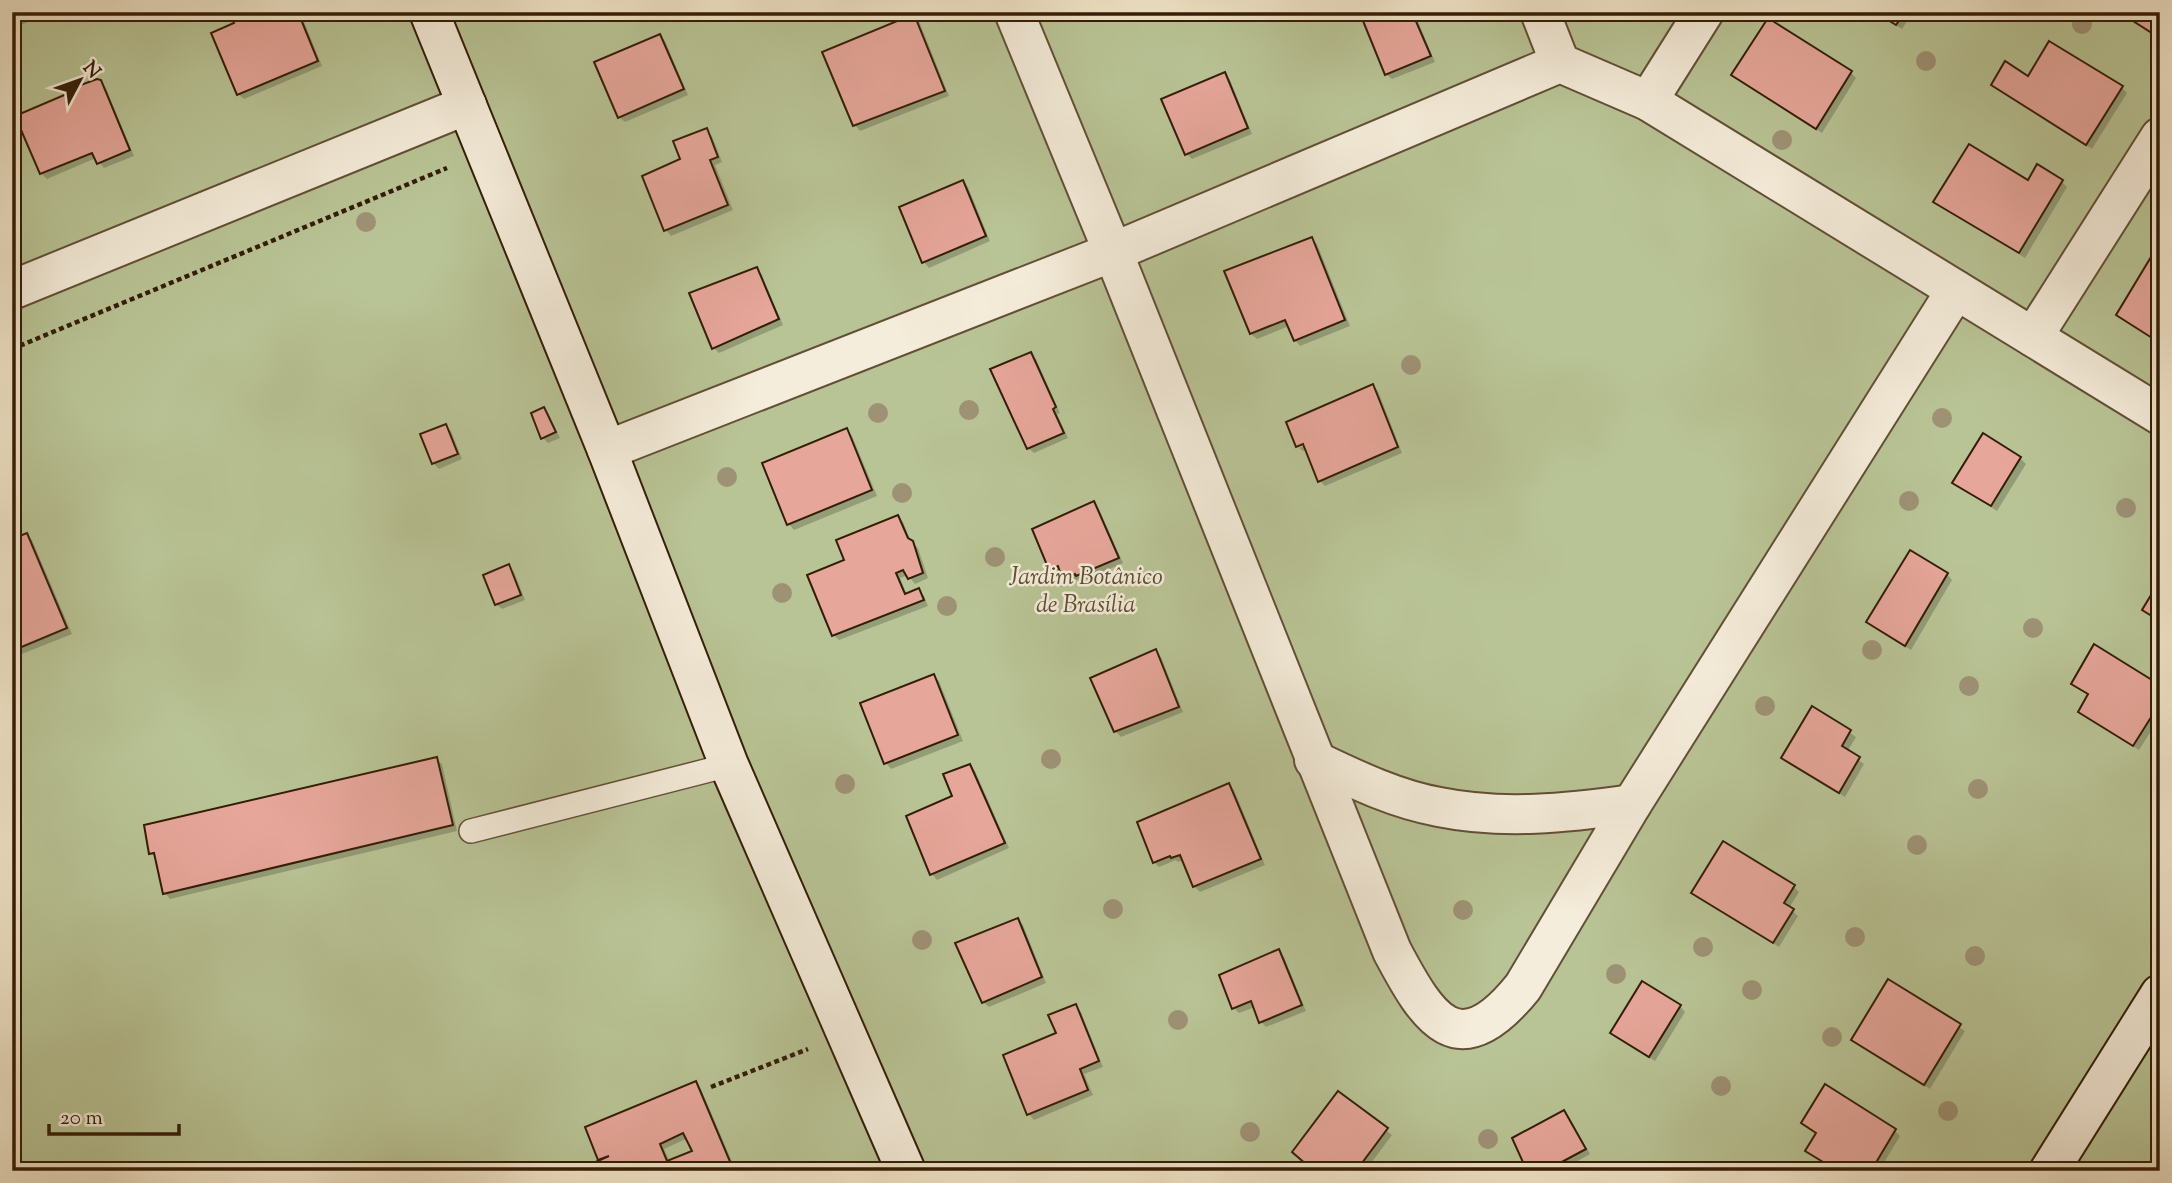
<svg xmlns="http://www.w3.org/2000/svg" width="2172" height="1183" font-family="'Sorts Mill Goudy',serif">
	<rect width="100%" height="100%" fill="#f0e4c8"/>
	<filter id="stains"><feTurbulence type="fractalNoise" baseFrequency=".00286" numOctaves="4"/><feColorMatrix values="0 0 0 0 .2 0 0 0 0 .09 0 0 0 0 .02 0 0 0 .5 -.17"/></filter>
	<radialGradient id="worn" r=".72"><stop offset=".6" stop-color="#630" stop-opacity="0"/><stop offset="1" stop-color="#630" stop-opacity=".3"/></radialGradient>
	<rect fill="#b9c496" stroke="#76704e" stroke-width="2" x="12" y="12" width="2148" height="1159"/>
	<g fill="#0003" fill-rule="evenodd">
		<path d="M12,12H51L12,29Z"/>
		<path d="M270,12H300L322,66L244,99L238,94Z"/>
		<path d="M1375,12H1414L1435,62L1392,79L1386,74Z"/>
		<path d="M1874,12H1913L1902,29Z"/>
		<path d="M2118,12H2160V38Z"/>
		<path d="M914,16L919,21L949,96L860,131L855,125Z"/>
		<path d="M660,36L665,41L688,95L625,122L619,117Z"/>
		<path d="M1851,73L1856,78L1822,133L1734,75Z"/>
		<path d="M1224,74L1230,80L1252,134L1192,159L1187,154Z"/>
		<path d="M100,82L106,88L134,156L104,168L96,158L47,179L41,173Z"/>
		<path d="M1993,84L2122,88L2127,93L2092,149Z"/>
		<path d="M706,130L712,136L722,162L715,165L733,210L671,236L666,230L683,160Z"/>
		<path d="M962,182L968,187L990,241L929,268L924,262L901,208Z"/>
		<path d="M2062,182L2067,187L2025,258L1935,201L2029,183Z"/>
		<path d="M1311,239L1317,244L1350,326L1300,346L1295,340L1289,326L1257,339L1251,334Z"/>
		<path d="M757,269L762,275L783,325L719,353L714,348Z"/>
		<path d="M1030,354L1036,359L1060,413L1057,414L1068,438L1034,453L1028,448Z"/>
		<path d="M1373,386L1378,391L1402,453L1325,486L1320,481L1307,450L1303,451L1299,448L1311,443Z"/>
		<path d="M544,409L549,415L560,438L548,443L543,438Z"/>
		<path d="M445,426L451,431L462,459L439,469L433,463Z"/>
		<path d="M846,430L852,436L877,496L794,530L789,524L764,464Z"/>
		<path d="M2020,458L2026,464L1997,511L1954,483Z"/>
		<path d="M1094,503L1099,509L1123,563L1083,581L1081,578L1061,587L1056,581V575L1051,569Z"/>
		<path d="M897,517L903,522L911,542L918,548L928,578L915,584L908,575L900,578L907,595L918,590L924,596L928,606L839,640L834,635L847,561Z"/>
		<path d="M27,535L32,540L72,634L12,658V541Z"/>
		<path d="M508,566L514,572L525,600L502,609L496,604Z"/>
		<path d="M1947,574L1952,580L1911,650L1868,622Z"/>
		<path d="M1155,651L1161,657L1183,712L1121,737L1115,731Z"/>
		<path d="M934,676L939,681L963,741L891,769L886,763Z"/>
		<path d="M2073,684L2160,687V717L2139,750L2080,711L2090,696Z"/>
		<path d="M1813,708L1856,737L1847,752L1864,764L1845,797L1783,758Z"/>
		<path d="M436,759L442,764L457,831L170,899L165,893L157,859L151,853Z"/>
		<path d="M970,766L975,771L1009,848L937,880L932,874L954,797Z"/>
		<path d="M1228,785L1234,790L1265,865L1200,892L1194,886L1184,860L1178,862L1176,860L1159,867L1154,862Z"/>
		<path d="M1794,887L1799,892L1789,908L1798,916L1779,947L1694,893Z"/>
		<path d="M1017,920L1023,925L1046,983L989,1007L983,1002Z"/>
		<path d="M1278,951L1284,957L1306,1011L1266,1027L1261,1022L1255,1007L1239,1013L1234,1008Z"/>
		<path d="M1889,982L1965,1031L1930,1089L1853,1040Z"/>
		<path d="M1075,1006L1081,1012L1103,1067L1084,1074L1093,1095L1034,1120L1029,1114L1005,1056L1058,1034Z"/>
		<path d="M1680,1006L1685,1012L1655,1061L1612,1033Z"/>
		<path d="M696,1083L701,1089L736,1171H585L601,1162L587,1128ZM688,1138L694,1152L670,1162L664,1149Z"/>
		<path d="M1338,1094L1392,1135L1365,1171H1317Z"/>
		<path d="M1564,1112L1569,1117L1590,1154L1560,1171H1529Z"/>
		<path d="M1803,1123L1895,1131L1900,1136L1879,1171H1837L1808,1151L1818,1134Z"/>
	</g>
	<g fill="#e6a69a" stroke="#331d06" stroke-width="2" fill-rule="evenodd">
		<path d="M12,12H33L12,22Z"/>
		<path d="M230,12H298L318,61L237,95L211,33L234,23Z"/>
		<path d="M1370,12H1412L1431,56L1385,75L1361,16Z"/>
		<path d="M1875,12H1905L1896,25Z"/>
		<path d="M2119,12H2160V26L2155,35Z"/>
		<path d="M914,14L945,91L853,126L822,52Z"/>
		<path d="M1768,18L1852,71L1816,129L1731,75Z"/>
		<path d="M660,34L684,89L618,118L594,62Z"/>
		<path d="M2049,41L2123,86L2086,145L1991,85L2005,61L2028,76Z"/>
		<path d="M1225,72L1248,128L1185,155L1161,99Z"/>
		<path d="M97,79L101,80L130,150L97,164L92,153L40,174L15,116L69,93L67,90Z"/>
		<path d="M707,128L718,157L710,160L728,205L664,231L642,176L680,159L673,141Z"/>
		<path d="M1969,144L2028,180L2037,164L2063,180L2019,253L1933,202Z"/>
		<path d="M963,180L986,236L922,263L899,207Z"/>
		<path d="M1312,237L1345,320L1294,341L1285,320L1250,334L1224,271Z"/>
		<path d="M2151,257L2160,263V343L2116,315Z"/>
		<path d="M757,267L779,319L712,349L689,293Z"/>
		<path d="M1031,352L1056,407L1053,409L1064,433L1027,449L990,369Z"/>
		<path d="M1373,384L1398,447L1318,482L1303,444L1296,447L1286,422Z"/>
		<path d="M544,407L556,432L541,439L531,413Z"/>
		<path d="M446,424L458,454L432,464L420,434Z"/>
		<path d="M847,428L872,490L787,525L762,463Z"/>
		<path d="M1983,433L2021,457L1991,506L1952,483Z"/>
		<path d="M1094,501L1119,558L1076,576L1075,574L1055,582L1051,575L1060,572L1058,566L1049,570L1032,529Z"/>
		<path d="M898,515L908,538L913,541L923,573L908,579L903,570L896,573L905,594L919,588L924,600L832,636L807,575L844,560L836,540Z"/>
		<path d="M27,533L67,628L12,651V539Z"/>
		<path d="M1910,550L1948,573L1905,646L1866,622Z"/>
		<path d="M509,564L521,595L495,605L483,575Z"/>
		<path d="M2160,580V621L2142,610Z"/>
		<path d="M2094,644L2160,685V703L2133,746L2078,712L2088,694L2071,684Z"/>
		<path d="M1156,649L1179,707L1114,732L1090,678Z"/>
		<path d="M934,674L958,735L884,764L860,703Z"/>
		<path d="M1812,706L1851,730L1842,746L1860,757L1839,793L1781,758Z"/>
		<path d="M437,757L453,825L163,894L154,853L149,854L144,825Z"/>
		<path d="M970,764L1005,843L930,875L906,816L952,796L943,774Z"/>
		<path d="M1229,783L1261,859L1193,887L1180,855L1171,858L1170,856L1153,863L1137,822Z"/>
		<path d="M1723,841L1795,885L1784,903L1794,909L1773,943L1691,893Z"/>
		<path d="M1018,918L1042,977L982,1003L955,943Z"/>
		<path d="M1279,949L1302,1005L1259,1023L1251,1001L1232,1009L1219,975Z"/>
		<path d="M1888,979L1961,1024L1924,1085L1851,1040Z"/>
		<path d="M1642,981L1681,1005L1649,1057L1610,1033Z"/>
		<path d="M1076,1004L1099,1061L1080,1069L1088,1090L1027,1115L1003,1055L1056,1033L1048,1015Z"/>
		<path d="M696,1081L734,1171H583L582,1168L609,1156L598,1160L585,1127ZM683,1133L692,1151L667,1161L660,1144Z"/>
		<path d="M1825,1084L1896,1129L1871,1171H1838L1805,1151L1816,1133L1801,1123Z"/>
		<path d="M1338,1091L1388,1128L1356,1171H1314L1292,1152Z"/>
		<path d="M1564,1110L1586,1149L1545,1171H1527L1512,1138Z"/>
	</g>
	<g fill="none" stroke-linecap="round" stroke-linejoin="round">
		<defs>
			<path id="lane" d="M471,831L729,765"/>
			<g id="street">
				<path d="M1014,12L1113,252L1392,951C1428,1019 1458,1068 1523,987L1632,804L1956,290"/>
				<path d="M1540,12L1560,63L1648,101L2160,415"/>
				<path d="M1648,101L1704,12"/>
				<path d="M12,290L467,105"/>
				<path d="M2033,337L2160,137"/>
				<path d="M607,450L1113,252L1560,63"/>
				<path d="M1314,760C1354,779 1395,799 1439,807C1503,820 1568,813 1632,804"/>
			</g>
			<g id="secondary">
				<path d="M429,12L607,450L729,765L906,1171"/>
				<path d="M2049,1171L2160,994"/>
			</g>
		</defs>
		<use href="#lane" stroke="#624f36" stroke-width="26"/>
		<use href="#street" stroke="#624f36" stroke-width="42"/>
		<use href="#secondary" stroke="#331d06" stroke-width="42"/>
		<g stroke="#331d06" stroke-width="4.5" stroke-dasharray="5 3.5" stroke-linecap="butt">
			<path d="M12,349L447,168"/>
			<path d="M711,1087L808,1049"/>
		</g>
		<use href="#lane" stroke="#f5eddb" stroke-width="23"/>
		<use href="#street" stroke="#f5eddb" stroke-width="38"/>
		<use href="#secondary" stroke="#f5eddb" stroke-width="38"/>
	</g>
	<g fill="#9e9275">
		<circle cx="2082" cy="24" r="10"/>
		<circle cx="1926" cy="61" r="10"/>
		<circle cx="1782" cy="140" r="10"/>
		<circle cx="366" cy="222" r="10"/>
		<circle cx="1411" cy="365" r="10"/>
		<circle cx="969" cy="410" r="10"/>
		<circle cx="878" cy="413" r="10"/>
		<circle cx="1942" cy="418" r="10"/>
		<circle cx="727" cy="477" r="10"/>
		<circle cx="902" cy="493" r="10"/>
		<circle cx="1909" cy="501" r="10"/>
		<circle cx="2126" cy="508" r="10"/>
		<circle cx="995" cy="557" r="10"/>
		<circle cx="782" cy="593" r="10"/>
		<circle cx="947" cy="606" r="10"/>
		<circle cx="2033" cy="628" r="10"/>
		<circle cx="1872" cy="650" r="10"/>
		<circle cx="1969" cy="686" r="10"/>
		<circle cx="1765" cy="706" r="10"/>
		<circle cx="1051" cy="759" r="10"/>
		<circle cx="845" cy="784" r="10"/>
		<circle cx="1978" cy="789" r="10"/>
		<circle cx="1917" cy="845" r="10"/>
		<circle cx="1113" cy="909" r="10"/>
		<circle cx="1463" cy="910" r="10"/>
		<circle cx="1855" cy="937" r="10"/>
		<circle cx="922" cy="940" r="10"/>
		<circle cx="1703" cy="947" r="10"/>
		<circle cx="1975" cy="956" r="10"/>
		<circle cx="1616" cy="974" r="10"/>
		<circle cx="1752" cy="990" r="10"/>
		<circle cx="1178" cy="1020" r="10"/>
		<circle cx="1832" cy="1037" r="10"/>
		<circle cx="1721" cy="1086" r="10"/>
		<circle cx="1948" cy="1111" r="10"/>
		<circle cx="1250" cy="1132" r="10"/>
		<circle cx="1488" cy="1139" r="10"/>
	</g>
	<g text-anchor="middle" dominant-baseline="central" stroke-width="5" stroke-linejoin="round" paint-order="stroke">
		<g font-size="24" font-style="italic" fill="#5b4f31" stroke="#f5eddb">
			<text x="1086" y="578">Jardim Botânico<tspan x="1086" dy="28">de Brasília</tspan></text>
		</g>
	</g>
	<rect width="2172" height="1183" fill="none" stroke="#f0e4c8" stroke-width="42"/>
	<rect x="14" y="14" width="2144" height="1155" fill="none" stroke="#331d06" stroke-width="3.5"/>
	<rect x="21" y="21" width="2130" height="1141" fill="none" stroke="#331d06" stroke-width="2"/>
	<g transform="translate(80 80) rotate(49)" stroke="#f5eddb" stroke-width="5" paint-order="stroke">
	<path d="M0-5L12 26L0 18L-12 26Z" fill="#331d06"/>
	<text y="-10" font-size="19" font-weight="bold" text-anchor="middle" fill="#331d06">N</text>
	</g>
	<path d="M49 1124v10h130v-10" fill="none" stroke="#331d06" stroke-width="3.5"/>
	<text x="60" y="1124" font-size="21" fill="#331d06" stroke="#f5eddb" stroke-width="5" paint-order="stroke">20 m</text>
	<rect width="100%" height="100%" filter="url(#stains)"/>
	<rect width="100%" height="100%" fill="url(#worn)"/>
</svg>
